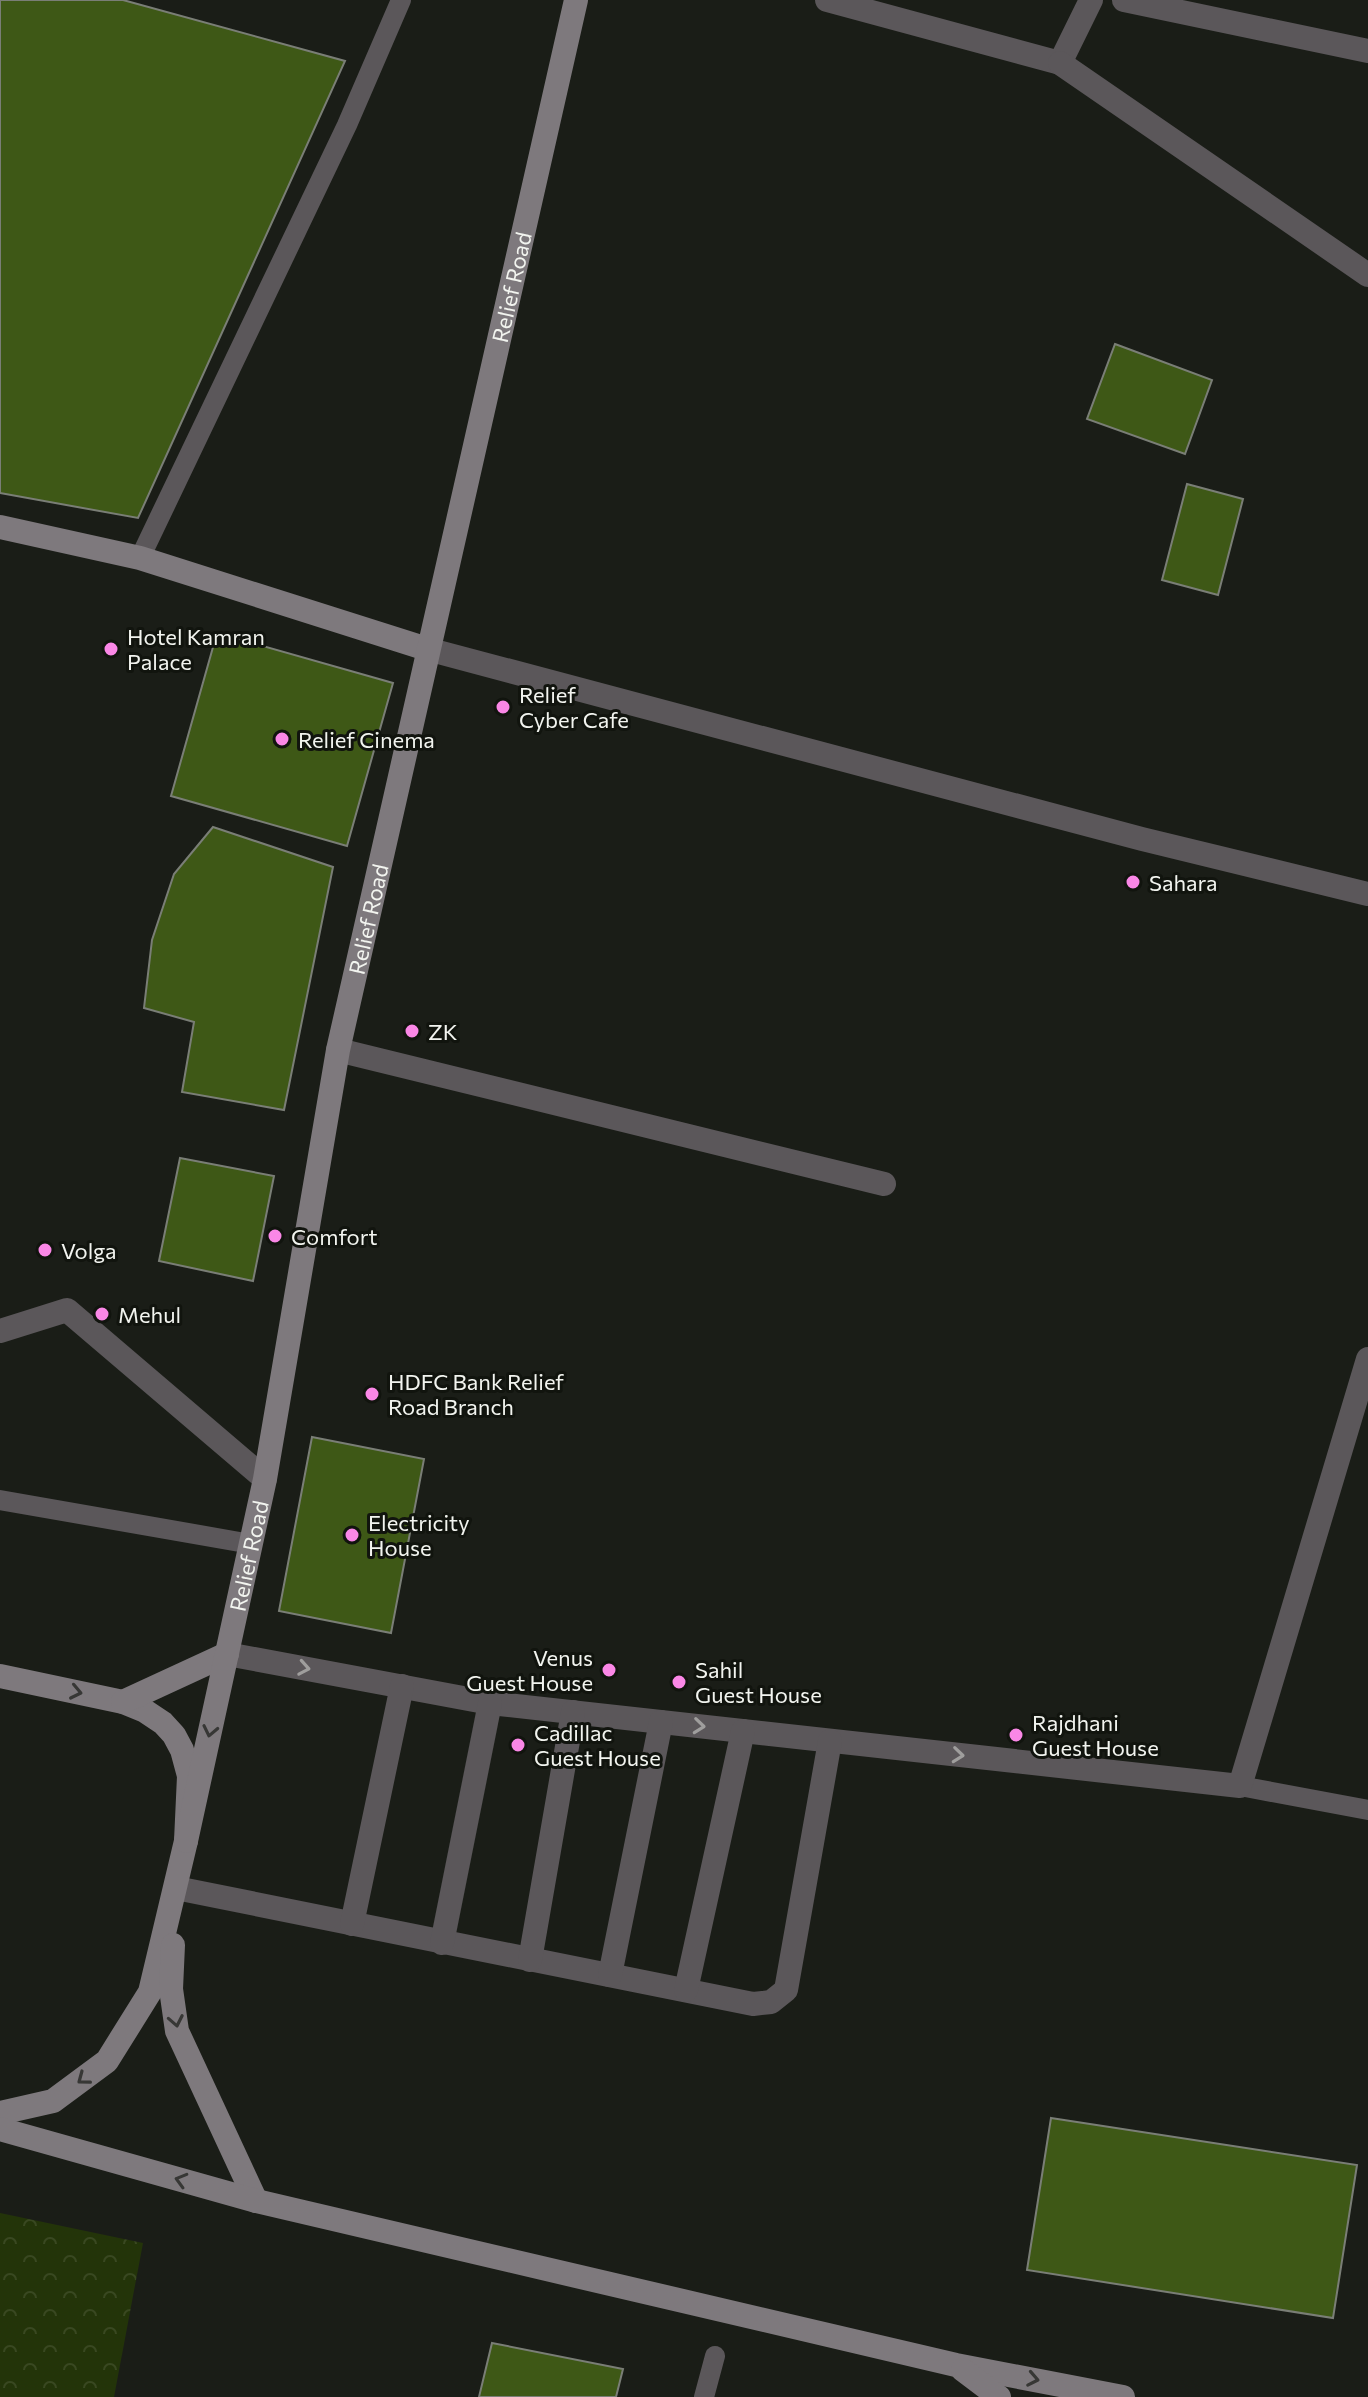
<svg xmlns="http://www.w3.org/2000/svg" width="1368" height="2397" font-family="Commissioner,sans-serif">
	<defs>
		<pattern id="park-crowns" width="20" height="18" patternUnits="userSpaceOnUse" patternTransform="scale(2)"><rect width="20" height="18" fill="#233409"/><path d="M2 6a3 3 0 1 1 6 0M12 15a3 3 0 1 1 6 0" fill="none" stroke="#394821"/></pattern>
	</defs>
	<rect width="100%" height="100%" fill="#1a1d17"/>
	<path fill="url(#park-crowns)" d="M0,2213L143,2243L114,2397H0Z"/>
	<g fill="#3e5816" stroke="#7a7e76" stroke-width="2">
		<path d="M0,0H123L345,61L138,518L0,493Z"/>
		<path d="M1115,344L1212,380L1185,454L1087,419Z"/>
		<path d="M1187,484L1243,499L1218,595L1162,580Z"/>
		<path d="M217,633L393,683L347,846L171,796Z"/>
		<path d="M213,827L333,867L284,1110L182,1092L194,1022L144,1008L152,940L174,874Z"/>
		<path d="M180,1158L274,1176L253,1281L159,1261Z"/>
		<path d="M312,1437L424,1459L391,1633L279,1611Z"/>
		<path d="M1051,2118L1357,2165L1333,2318L1027,2270Z"/>
		<path d="M492,2343L623,2369L616,2397H479Z"/>
	</g>
	<g fill="none" stroke-linecap="round" stroke-linejoin="round">
		<g stroke="#5b575a" stroke-width="20">
			<path d="M140,558L347,125L401,0"/>
			<path d="M0,1500L251,1544"/>
			<path d="M1240,1786L1368,1810"/>
			<path d="M704,2397L715,2356"/>
		</g>
		<g stroke="#5b575a" stroke-width="24">
			<path d="M827,0L1060,63L1091,0"/>
			<path d="M1124,0L1368,51"/>
			<path d="M1060,63L1368,275"/>
			<path d="M427,649L1142,839L1368,894"/>
			<path d="M338,1050L884,1184"/>
			<path d="M0,1331L67,1310L265,1479"/>
			<path d="M227,1654L490,1703L1240,1786L1368,1359"/>
			<path d="M176,1888L753,2004L771,2002L786,1990L830,1741"/>
			<path d="M352,1924L402,1686"/>
			<path d="M442,1943L490,1703"/>
			<path d="M530,1960L573,1712"/>
			<path d="M610,1975L661,1722"/>
			<path d="M686,1990L743,1731"/>
		</g>
		<g stroke="#7e797d" stroke-width="24">
			<path d="M0,527L140,558L427,649"/>
			<path d="M0,1676L123,1702L145,1711L163,1723L174,1735L182,1750L189,1776L186,1841L150,1992L107,2061L53,2101L0,2113"/>
			<path d="M123,1702L227,1654"/>
			<path id="s1" d="M186,1841L265,1479L338,1050L576,0"/>
			<path d="M173,1945L171,1989L177,2031L256,2201"/>
			<path d="M0,2129L256,2201L956,2365L1123,2397"/>
			<path d="M963,2370L999,2397"/>
		</g>
	</g>
	<defs><path id="oneway-chevron" d="M-2-3.5L2.5 0L-2 3.5" fill="none" stroke-width="1.6" stroke-linecap="round" stroke-linejoin="round" transform="scale(2)"/></defs>
	<g stroke="#9f9e9d">
		<use href="#oneway-chevron" transform="translate(304 1668) rotate(10)"/>
		<use href="#oneway-chevron" transform="translate(699 1726) rotate(6)"/>
		<use href="#oneway-chevron" transform="translate(958 1755) rotate(6)"/>
	</g>
	<g stroke="#373735">
		<use href="#oneway-chevron" transform="translate(76 1692) rotate(12)"/>
		<use href="#oneway-chevron" transform="translate(210 1731) rotate(102)"/>
		<use href="#oneway-chevron" transform="translate(176 2021) rotate(79)"/>
		<use href="#oneway-chevron" transform="translate(83 2079) rotate(143)"/>
		<use href="#oneway-chevron" transform="translate(181 2180) rotate(-164)"/>
		<use href="#oneway-chevron" transform="translate(1033 2379) rotate(11)"/>
	</g>
	<g fill="#fa87e6" stroke="#11140e" stroke-width="3">
		<circle cx="111" cy="649" r="8"/>
		<circle cx="503" cy="707" r="8"/>
		<circle cx="282" cy="739" r="8"/>
		<circle cx="1133" cy="882" r="8"/>
		<circle cx="412" cy="1031" r="8"/>
		<circle cx="275" cy="1236" r="8"/>
		<circle cx="45" cy="1250" r="8"/>
		<circle cx="102" cy="1314" r="8"/>
		<circle cx="372" cy="1394" r="8"/>
		<circle cx="352" cy="1535" r="8"/>
		<circle cx="609" cy="1670" r="8"/>
		<circle cx="679" cy="1682" r="8"/>
		<circle cx="1016" cy="1735" r="8"/>
		<circle cx="518" cy="1745" r="8"/>
	</g>
	<g text-anchor="middle" dominant-baseline="central" stroke-width="6" stroke-linejoin="round" paint-order="stroke">
		<g font-size="22" fill="#f2f4ef" stroke="#11140e">
			<text stroke="none"><textPath href="#s1" startOffset="1588">Relief Road</textPath></text>
			<text stroke="none"><textPath href="#s1" startOffset="940">Relief Road</textPath></text>
			<text stroke="none"><textPath href="#s1" startOffset="292">Relief Road</textPath></text>
		</g>
		<g font-size="22" fill="#f2f4ef" stroke="#11140e" text-anchor="start">
			<text x="127" y="636">Hotel Kamran<tspan x="127" dy="25">Palace</tspan></text>
			<text x="519" y="694">Relief<tspan x="519" dy="25">Cyber Cafe</tspan></text>
			<text x="298" y="739">Relief Cinema</text>
			<text x="1149" y="882">Sahara</text>
			<text x="428" y="1031">ZK</text>
			<text x="291" y="1236">Comfort</text>
			<text x="61" y="1250">Volga</text>
			<text x="118" y="1314">Mehul</text>
			<text x="388" y="1381">HDFC Bank Relief<tspan x="388" dy="25">Road Branch</tspan></text>
			<text x="368" y="1522">Electricity<tspan x="368" dy="25">House</tspan></text>
			<text x="593" y="1657" text-anchor="end">Venus<tspan x="593" dy="25">Guest House</tspan></text>
			<text x="695" y="1669">Sahil<tspan x="695" dy="25">Guest House</tspan></text>
			<text x="1032" y="1722">Rajdhani<tspan x="1032" dy="25">Guest House</tspan></text>
			<text x="534" y="1732">Cadillac<tspan x="534" dy="25">Guest House</tspan></text>
		</g>
	</g>
</svg>
